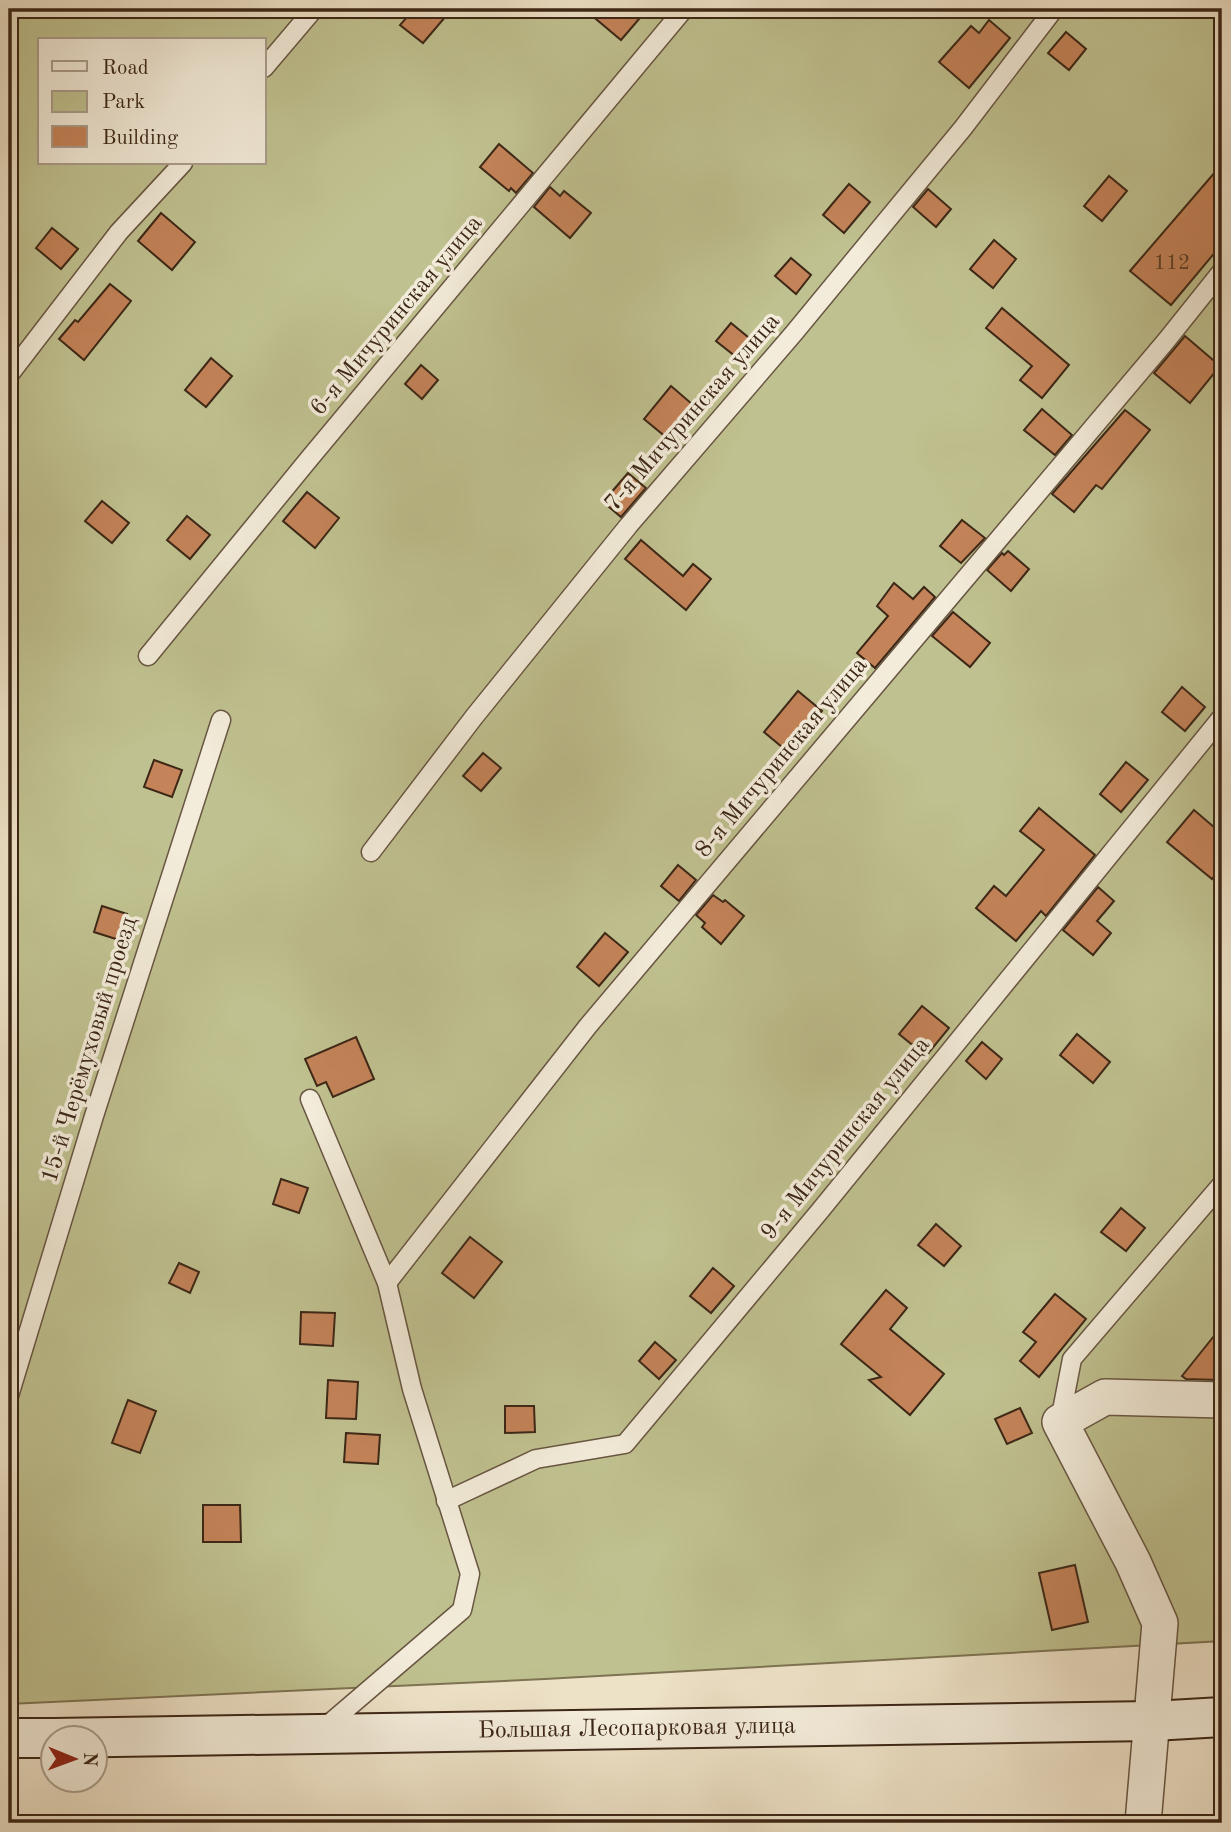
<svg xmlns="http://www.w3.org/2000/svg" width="1231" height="1832" font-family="'Old Standard TT',serif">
	<rect width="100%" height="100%" fill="#ede1c6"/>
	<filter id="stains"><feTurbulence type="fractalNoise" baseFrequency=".00286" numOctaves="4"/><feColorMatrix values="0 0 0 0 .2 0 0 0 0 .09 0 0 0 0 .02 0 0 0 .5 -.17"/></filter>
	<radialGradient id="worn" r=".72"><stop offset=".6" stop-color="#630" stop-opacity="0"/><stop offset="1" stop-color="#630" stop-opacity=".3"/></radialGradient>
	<path fill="#c0c190" stroke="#7e7453" stroke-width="2" fill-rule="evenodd" d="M9,9H1222V1641L545,1679L9,1704ZM40,40H264V163H40Z"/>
	<g fill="#c48359" stroke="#3c2716" stroke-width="2">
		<path d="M414,9H452L423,43L400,25Z"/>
		<path d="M584,9H627L639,19L621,40Z"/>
		<path d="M989,20L1010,38L969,88L939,62L971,26L979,33Z"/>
		<path d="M1066,32L1086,49L1069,70L1048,53Z"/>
		<path d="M499,144L533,173L516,193L511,188L509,191L480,167Z"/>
		<path d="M1222,164V244L1171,305L1130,271Z"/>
		<path d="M1109,176L1127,191L1102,221L1084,206Z"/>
		<path d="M849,184L870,202L844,233L823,215Z"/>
		<path d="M550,187L560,196L564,191L591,213L570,238L534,207Z"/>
		<path d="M928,189L951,209L936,227L913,207Z"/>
		<path d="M161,213L195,242L172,270L138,241Z"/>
		<path d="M52,228L78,249L61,269L36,248Z"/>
		<path d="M994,240L1016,259L993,288L970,269Z"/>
		<path d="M791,258L811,275L796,294L775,276Z"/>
		<path d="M110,284L131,301L84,360L59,339L75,320L78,322Z"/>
		<path d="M1002,308L1069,365L1042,398L1020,380L1032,366L986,328Z"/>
		<path d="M731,323L754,342L740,360L716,341Z"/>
		<path d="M1185,336L1220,366L1190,403L1154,373Z"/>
		<path d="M211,358L232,376L206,407L185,390Z"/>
		<path d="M421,365L438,380L422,399L405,384Z"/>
		<path d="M671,386L699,410L672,442L644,419Z"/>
		<path d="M1042,409L1072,435L1055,455L1024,430Z"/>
		<path d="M1125,410L1150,430L1102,489L1096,485L1074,512L1052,494Z"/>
		<path d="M628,473L646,488L621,517L603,502Z"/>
		<path d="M307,492L339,518L315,548L283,521Z"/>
		<path d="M102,501L129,523L112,543L85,521Z"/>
		<path d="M187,516L210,535L190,559L167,540Z"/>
		<path d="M962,520L985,538L961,563L940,546Z"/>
		<path d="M641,540L683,576L693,564L711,579L686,610L625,559Z"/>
		<path d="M1008,551L1029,569L1011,591L987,570L1002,553L1004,555Z"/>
		<path d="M894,583L913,599L924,587L935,597L875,668L857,653L888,616L877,606Z"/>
		<path d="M953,612L990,643L970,667L932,636Z"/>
		<path d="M1182,687L1205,707L1185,731L1162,712Z"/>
		<path d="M798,691L822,711L788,752L764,732Z"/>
		<path d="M483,753L501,768L481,791L463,776Z"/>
		<path d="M154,760L182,770L172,797L144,787Z"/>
		<path d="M1126,762L1148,780L1121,812L1100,794Z"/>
		<path d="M1039,808L1095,855L1046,916L1041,911L1016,941L976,908L994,886L1006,896L1044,850L1020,831Z"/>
		<path d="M1194,810L1222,834V867L1212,879L1167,842Z"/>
		<path d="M678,865L696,880L679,901L661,886Z"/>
		<path d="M1098,887L1114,901L1097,921L1111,933L1093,955L1063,930Z"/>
		<path d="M713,895L723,902L725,900L744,916L721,944L702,927L705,923L696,915Z"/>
		<path d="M102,906L127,914L119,940L94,932Z"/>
		<path d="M605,933L628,952L599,986L577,967Z"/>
		<path d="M922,1006L949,1028L926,1056L899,1034Z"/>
		<path d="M1077,1034L1110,1062L1093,1083L1060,1055Z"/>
		<path d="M356,1037L374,1079L333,1097L326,1082L317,1086L305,1059Z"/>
		<path d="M982,1042L1002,1059L986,1079L966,1061Z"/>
		<path d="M281,1179L308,1188L299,1213L273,1204Z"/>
		<path d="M1121,1208L1145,1228L1126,1251L1101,1232Z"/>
		<path d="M936,1224L961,1246L944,1266L918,1245Z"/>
		<path d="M470,1237L502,1262L474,1298L442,1273Z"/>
		<path d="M179,1263L199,1272L190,1293L169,1283Z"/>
		<path d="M713,1268L734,1286L711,1313L690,1296Z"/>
		<path d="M886,1290L907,1308L890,1329L944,1374L910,1415L869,1380L881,1377L841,1344Z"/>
		<path d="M1055,1294L1086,1319L1039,1377L1020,1361L1036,1342L1023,1332Z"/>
		<path d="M301,1312L335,1313L333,1346L300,1344Z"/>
		<path d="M1222,1326V1376L1219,1380L1186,1379L1182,1376Z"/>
		<path d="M655,1342L676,1360L659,1379L639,1361Z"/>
		<path d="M328,1380L358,1382L356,1419L326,1418Z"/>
		<path d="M128,1400L156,1411L140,1453L112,1443Z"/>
		<path d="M505,1406H534L535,1432L505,1433Z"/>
		<path d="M1020,1408L1032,1433L1007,1444L995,1419Z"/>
		<path d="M346,1433L380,1435L378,1464L344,1462Z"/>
		<path d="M203,1505H240L241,1542H203Z"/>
		<path d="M1075,1565L1088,1622L1052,1630L1039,1573Z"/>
	</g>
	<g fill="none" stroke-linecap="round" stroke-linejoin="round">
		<defs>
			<g id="lane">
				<path d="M264,68L314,9"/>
				<path d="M9,375L119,232L183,163"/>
				<path d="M148,656L309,459L684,9"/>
				<path d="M371,852L474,717L629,525L794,333L963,128L1054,9"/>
				<path d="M310,1099L387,1283L412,1389L470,1574L462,1610L323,1729"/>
				<path d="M387,1283L588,1026L1166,341L1222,271"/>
				<path d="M9,1396L94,1116L221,720"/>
				<path d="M1060,1421L1072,1359L1222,1184"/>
				<path d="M446,1501L536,1459L625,1444L819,1212L1222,717"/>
			</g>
			<path id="street" d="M1143,1823L1160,1623L1133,1562L1060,1422L1105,1397L1222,1400"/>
			<g id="secondary">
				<path d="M9,1738H52"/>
				<path id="s1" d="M53,1738L1153,1721L1222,1717"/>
			</g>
		</defs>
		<use href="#lane" stroke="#685642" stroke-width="21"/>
		<use href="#street" stroke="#685642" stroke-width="38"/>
		<use href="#secondary" stroke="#3c2716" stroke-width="42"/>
		<use href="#lane" stroke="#f3ecda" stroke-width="18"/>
		<use href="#street" stroke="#f3ecda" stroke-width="35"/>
		<use href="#secondary" stroke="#f3ecda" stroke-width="38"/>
	</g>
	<g text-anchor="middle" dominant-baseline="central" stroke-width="7" stroke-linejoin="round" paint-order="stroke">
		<g font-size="21" fill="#5e3e27">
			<text x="1172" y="263">112</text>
		</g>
		<g font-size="24" fill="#3c2716" stroke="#f3ecda">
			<text transform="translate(397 316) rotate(-50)">6-я Мичуринская улица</text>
			<text transform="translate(693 413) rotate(-49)">7-я Мичуринская улица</text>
			<text transform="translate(782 758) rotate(-50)">8-я Мичуринская улица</text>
			<text transform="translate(90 1050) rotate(-73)">15-й Черёмуховый проезд</text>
			<text transform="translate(846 1139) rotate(-51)">9-я Мичуринская улица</text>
			<text stroke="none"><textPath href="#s1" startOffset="584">Большая Лесопарковая улица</textPath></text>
		</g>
	</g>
	<rect width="1231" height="1832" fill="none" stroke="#ede1c6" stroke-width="35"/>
	<rect x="10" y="10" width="1210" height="1811" fill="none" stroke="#3c2716" stroke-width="3.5"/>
	<rect x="18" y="18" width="1196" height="1797" fill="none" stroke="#3c2716" stroke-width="2"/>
	<rect x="38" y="38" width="228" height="126" fill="#f3ecda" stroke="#aa9d8c" stroke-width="2"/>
	<rect x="52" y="61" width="35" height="10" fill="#f3ecda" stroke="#aa9d8c" stroke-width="2"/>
	<text x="102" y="74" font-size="21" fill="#3c2716">Road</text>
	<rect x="52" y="91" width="35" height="21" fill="#c0c190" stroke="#aa9d8c" stroke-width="2"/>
	<text x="102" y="108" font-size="21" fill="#3c2716">Park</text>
	<rect x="52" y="126" width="35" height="21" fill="#c48359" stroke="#aa9d8c" stroke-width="2"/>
	<text x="102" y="144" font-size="21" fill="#3c2716">Building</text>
	<g transform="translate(74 1759) rotate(91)"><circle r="33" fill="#f3ecda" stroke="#aa9d8c" stroke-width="2"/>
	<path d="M0-5L12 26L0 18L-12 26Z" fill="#8f2418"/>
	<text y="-10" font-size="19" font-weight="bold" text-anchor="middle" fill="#3c2716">N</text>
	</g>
	<rect width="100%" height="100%" filter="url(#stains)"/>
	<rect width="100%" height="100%" fill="url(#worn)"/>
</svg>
